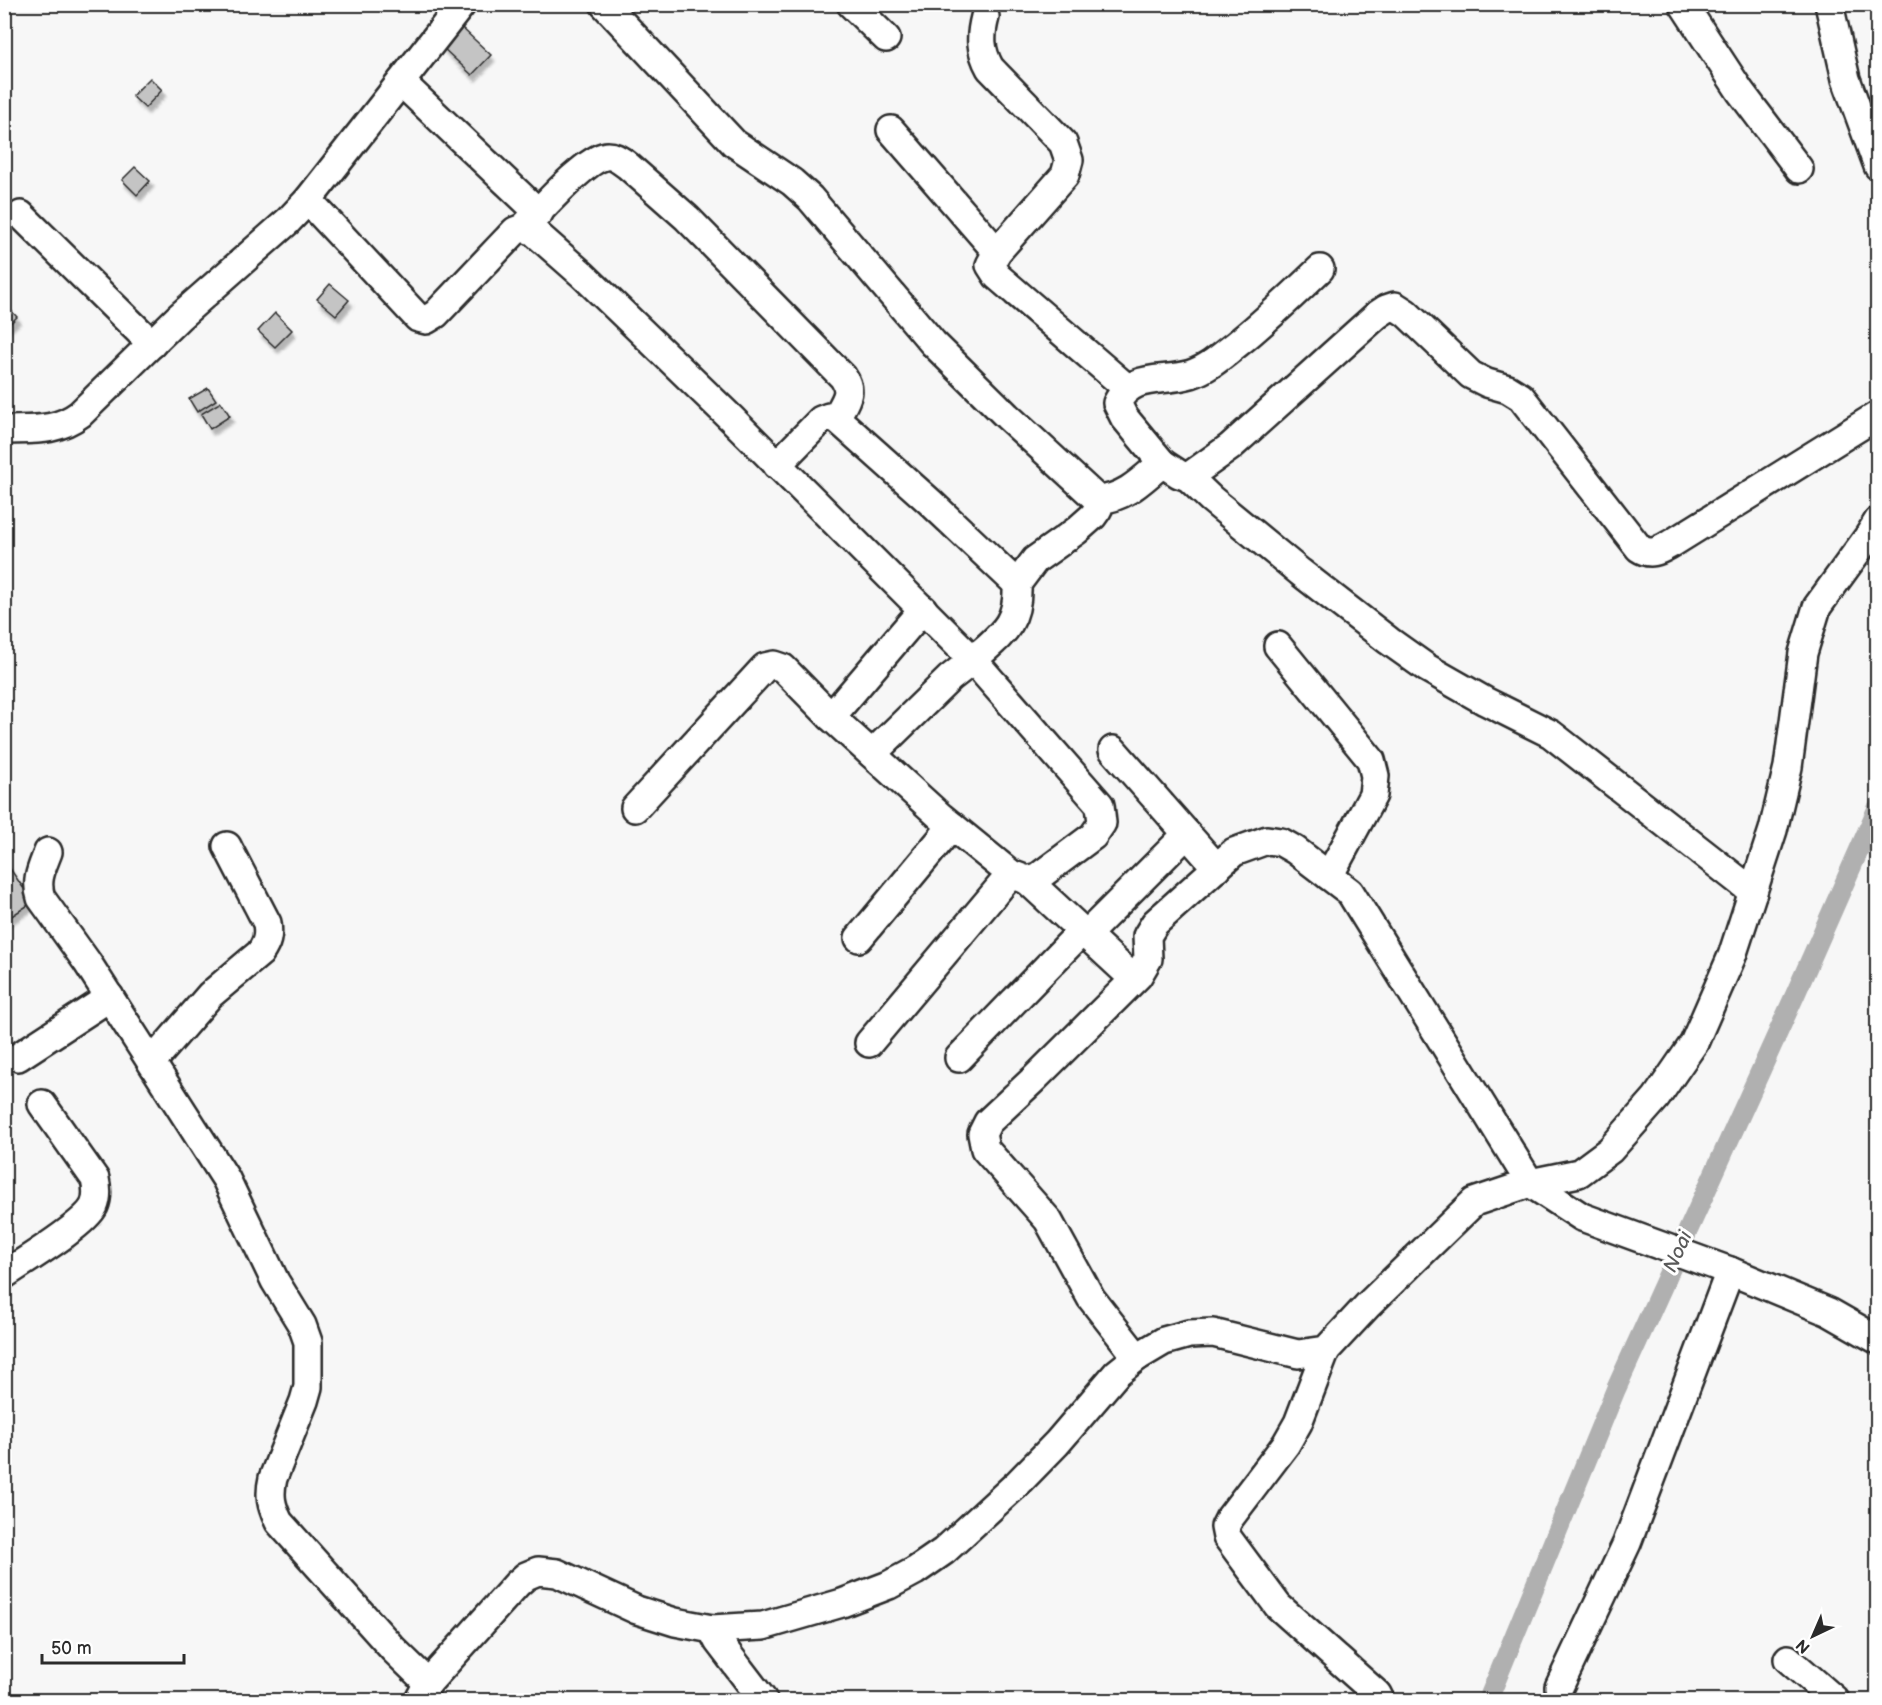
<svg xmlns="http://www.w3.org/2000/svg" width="1882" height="1705" font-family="'Balsamiq Sans',sans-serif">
	<defs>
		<filter id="shadow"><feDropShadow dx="3.5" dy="6" stdDeviation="1.5" flood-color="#0004"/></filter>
	</defs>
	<rect width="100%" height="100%" fill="#f7f7f7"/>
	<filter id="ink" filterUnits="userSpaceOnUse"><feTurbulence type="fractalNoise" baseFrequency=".0167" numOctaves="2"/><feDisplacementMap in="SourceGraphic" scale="12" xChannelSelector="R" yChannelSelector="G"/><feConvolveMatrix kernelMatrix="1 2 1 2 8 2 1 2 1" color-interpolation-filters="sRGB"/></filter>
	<g filter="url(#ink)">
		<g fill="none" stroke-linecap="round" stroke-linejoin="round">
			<path stroke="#b0b0b0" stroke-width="20" d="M1488,1700L1616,1389L1795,995L1878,807"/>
		</g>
		<g fill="#c4c4c4" stroke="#2b2b2b" stroke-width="1.5" filter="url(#shadow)">
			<path d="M461,27L491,55L472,75L442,47Z"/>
			<path d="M150,78L162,90L145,108L132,96Z"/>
			<path d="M135,167L150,181L137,195L122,180Z"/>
			<path d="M330,284L349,300L336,315L317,299Z"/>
			<path d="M4,303L17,317L4,329Z"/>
			<path d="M275,313L292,330L275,347L258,331Z"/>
			<path d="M208,388L216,400L197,412L189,399Z"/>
			<path d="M221,402L230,416L210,429L201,414Z"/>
			<path d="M4,860L33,902L4,921Z"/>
		</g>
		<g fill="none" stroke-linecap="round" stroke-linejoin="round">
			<defs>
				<g id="minor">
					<path d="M604,4L734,143L792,182L810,198L933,343L1007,416L1098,500V509L1093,516L1076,531L1035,560L1017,584C1019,625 1001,634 973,660L1100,805L1102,823L1093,836L1038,877L1027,880L1011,874L941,817L831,717L783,668L774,665L765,667L635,808"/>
					<path d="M851,4L886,38"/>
					<path d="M1683,4L1740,91L1799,169"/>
					<path d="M1829,4L1846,79L1878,166"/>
					<path d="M985,17C980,36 980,50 990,68L1063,143L1069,160L1065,175L997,252L990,265L997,276L1127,388"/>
					<path d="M401,82L539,213"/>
					<path d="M891,130L997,252"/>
					<path d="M308,200L418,318L426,320L436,314L515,231L523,228L533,231L583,275L732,419L973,660L950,678L872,754"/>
					<path d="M21,215L152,344"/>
					<path d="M523,228C539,212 585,159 606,156C614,155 621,161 627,165L687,218L843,377C854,393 844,402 836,418"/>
					<path d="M4,430C33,429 56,432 80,414L179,317L288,221L308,200L462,4"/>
					<path d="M1162,463L1124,417L1117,403C1132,372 1163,383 1191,374C1209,368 1223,355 1237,344C1267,320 1293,295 1320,269"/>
					<path d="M777,465L821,420L829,417L836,418L929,501L1017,584"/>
					<path d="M1188,477L1211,499L1300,572L1389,641L1427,668L1485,701L1551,734L1753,892"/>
					<path d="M1098,500C1125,498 1142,480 1162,463L1179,474L1188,477L1230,447L1377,315L1386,309L1395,306L1406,313L1471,375L1487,383L1508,389L1521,397L1639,548C1652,557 1661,549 1674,542L1878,415"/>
					<path d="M1278,646L1371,760L1375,776L1373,795L1329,876"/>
					<path d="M831,717L923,609"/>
					<path d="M1113,750L1217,868"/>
					<path d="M48,852C42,868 35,880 41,898L87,962L226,1179L275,1281L302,1325L308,1342V1387L304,1401L273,1478C269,1495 271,1506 279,1522L393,1649L428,1683"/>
					<path d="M1027,880L1134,979"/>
					<path d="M1086,935L1187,834"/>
					<path d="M859,938L952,826"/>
					<path d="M869,1043L1011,874"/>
					<path d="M18,1057L110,997"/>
					<path d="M959,1058L1082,931"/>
					<path d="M152,1062L210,995L260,953C267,943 269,936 267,923L227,846"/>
					<path d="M4,1275C24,1261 85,1225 94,1206C98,1197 97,1188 95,1179L42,1104"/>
					<path d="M1326,1350L1298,1423L1286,1444L1229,1519L1225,1527L1227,1537L1278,1606L1377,1694L1380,1700"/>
					<path d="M1137,1357L1091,1298L1048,1220L985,1149L982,1134L988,1122L1034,1079L1138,976L1148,959L1147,936L1155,923L1234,852L1267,840L1281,842L1295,850L1350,892L1530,1183L1582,1217L1730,1271L1829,1312L1878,1340"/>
					<path d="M712,1629L718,1641L763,1700"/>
					<path d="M1788,1659L1835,1700"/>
					<path d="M1559,1687L1627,1543L1730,1271"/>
					<path d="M419,1700L428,1683L517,1584L526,1576L538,1571L557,1573L637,1610L675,1622L712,1629L763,1626L842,1603L889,1585L915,1571L944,1551L1018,1483L1057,1443L1117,1373L1137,1357L1164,1341L1189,1334L1213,1333L1298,1354L1326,1350L1368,1305L1474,1202L1530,1183L1579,1173L1610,1150L1656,1098L1694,1043L1732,956L1773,830L1788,767L1803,653L1817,607L1868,537L1878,521"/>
				</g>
			</defs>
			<use href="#minor" stroke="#2b2b2b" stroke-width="32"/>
			<use href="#minor" stroke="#fff" stroke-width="27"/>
		</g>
	</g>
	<g text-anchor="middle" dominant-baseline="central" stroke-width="6" stroke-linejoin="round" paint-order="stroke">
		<g font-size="20" font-style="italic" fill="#5a5a5a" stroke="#fff">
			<text transform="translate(1678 1252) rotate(-66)">Noai</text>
		</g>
	</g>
	<rect width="1882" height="1705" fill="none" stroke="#fff" stroke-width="24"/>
	<rect x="12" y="12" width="1858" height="1681" fill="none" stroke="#2b2b2b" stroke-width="2" filter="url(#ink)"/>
	<g transform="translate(1813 1636) rotate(224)" stroke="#ffffff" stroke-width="4.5" paint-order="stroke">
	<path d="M0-4.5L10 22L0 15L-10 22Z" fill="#2b2b2b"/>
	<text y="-9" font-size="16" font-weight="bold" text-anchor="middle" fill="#2b2b2b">N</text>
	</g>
	<path d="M42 1654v9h142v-9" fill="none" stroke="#2b2b2b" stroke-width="3"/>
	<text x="51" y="1654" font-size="18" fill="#2b2b2b" stroke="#ffffff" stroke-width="4.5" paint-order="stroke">50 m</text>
</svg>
